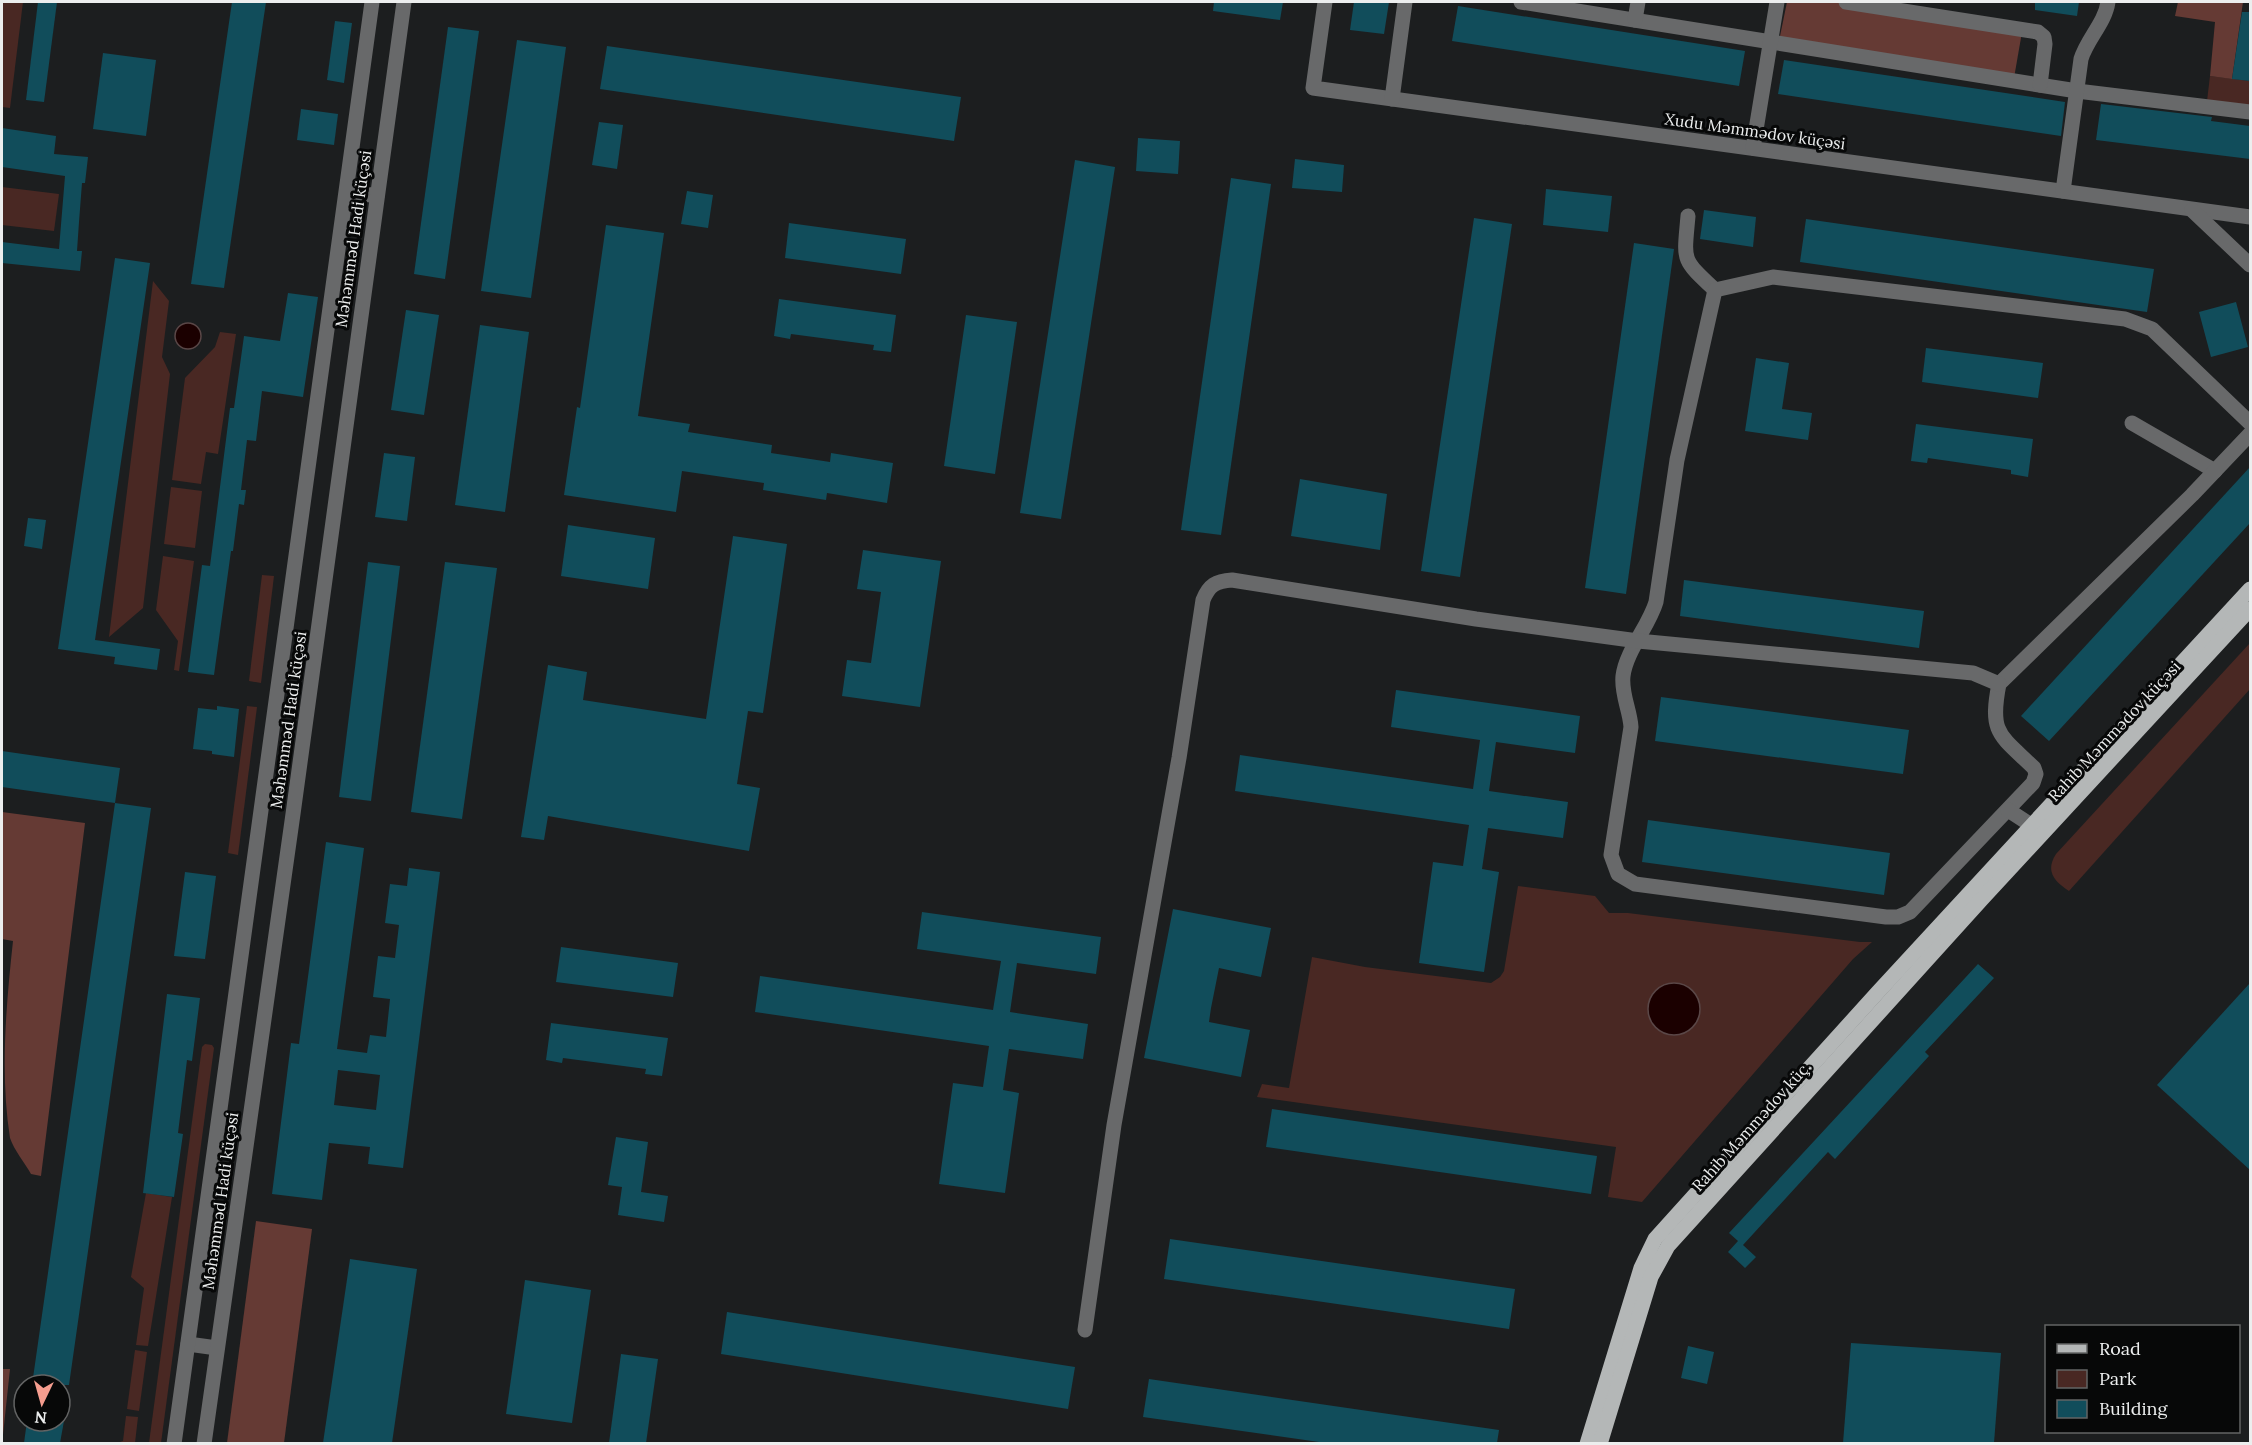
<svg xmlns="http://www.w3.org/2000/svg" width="2252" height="1445" font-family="Lora,serif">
	<rect width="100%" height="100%" fill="#1c1e1f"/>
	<g fill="#492823">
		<path d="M2,2H23L10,108L2,107Z"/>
		<path d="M2210,76L2250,81V105L2207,101Z"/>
		<path d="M2,187L59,194L54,231L2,225Z"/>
		<path d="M153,281L169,301L162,357L170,374L143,608L109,637Z"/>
		<path d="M220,332L236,334L218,454L206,452L201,484L172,480L185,378L215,347Z"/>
		<path d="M171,487L202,491L195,548L164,544Z"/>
		<path d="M163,556L194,561L179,671L174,670L178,641L156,610Z"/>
		<path d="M262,575L274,576L261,683L249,681Z"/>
		<path d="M2250,643V689L2069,891C2054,881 2045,871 2056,854Z"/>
		<path d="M247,706L257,707L238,855L228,853Z"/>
		<path d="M1518,886L1595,896L1609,913H1628L1860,942H1872L1853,959L1642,1202L1608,1197L1616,1147L1257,1097L1262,1084L1289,1088L1312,957L1365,967L1491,983L1500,977L1504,971Z"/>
		<path d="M205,1044L212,1045L214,1048L161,1443H149L202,1047Z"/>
		<path d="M146,1193L172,1197L148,1346L136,1345L144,1288L131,1277Z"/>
		<path d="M135,1350L147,1352L139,1411L127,1409Z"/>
		<path d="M126,1416L138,1417L135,1443H117L123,1441Z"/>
	</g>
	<g fill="#653a34">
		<path d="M1787,2H1834L2022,32L2014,78L1779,41Z"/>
		<path d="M2178,2H2243L2232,79L2210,76L2215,22L2175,16Z"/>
		<path d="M2,812L85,823L41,1176L31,1174C25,1163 14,1150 10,1138C0,1074 6,1006 13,941L2,939Z"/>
		<path d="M256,1221L312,1229L284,1443H227Z"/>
		<path d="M2,1369H10L2,1444Z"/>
	</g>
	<g fill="#1b0000" stroke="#5a4747" stroke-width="1.5">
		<circle cx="188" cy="336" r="13"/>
		<circle cx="1674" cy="1009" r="26"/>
	</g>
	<g fill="#114d5b" fill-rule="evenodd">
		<path d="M38,2H57L44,102L26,100Z"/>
		<path d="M232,2H266L224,288L191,284Z"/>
		<path d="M1214,2H1283L1280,20L1213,11Z"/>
		<path d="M1354,2H1389L1384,34L1350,30Z"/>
		<path d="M2035,2H2079L2077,16L2035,10Z"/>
		<path d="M1458,6L1745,51L1739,86L1452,41Z"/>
		<path d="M2242,12H2250V81L2232,79Z"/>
		<path d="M335,21L352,23L344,83L327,80Z"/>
		<path d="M448,27L479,31L445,279L414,274Z"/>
		<path d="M517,40L566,47L531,298L481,291Z"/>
		<path d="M607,46L961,97L954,141L600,89Z"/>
		<path d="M103,53L156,60L146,136L93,129Z"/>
		<path d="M1784,60L2065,102L2061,136L1778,94Z"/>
		<path d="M2101,104L2212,117L2211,121L2250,126V159L2096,140Z"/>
		<path d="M301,109L338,114L334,145L297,140Z"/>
		<path d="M599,122L623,125L617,169L592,165Z"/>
		<path d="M2,128L56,136L54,154L88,157L85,183H82L79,222L77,251H82L80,271L2,263V242L59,249L65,176L2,167Z"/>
		<path d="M1138,138L1180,141L1178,174L1136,171Z"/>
		<path d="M1295,159L1344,165L1342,192L1292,188Z"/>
		<path d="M1075,160L1115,167L1061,519L1020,513Z"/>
		<path d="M1231,178L1271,184L1221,535L1181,530Z"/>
		<path d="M1546,189L1612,196L1608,232L1543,225Z"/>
		<path d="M687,191L713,195L708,228L681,224Z"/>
		<path d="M1704,210L1756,217L1753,247L1700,239Z"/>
		<path d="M1474,218L1512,224L1460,577L1421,571Z"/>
		<path d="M1806,219L2154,269L2147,312L1800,262Z"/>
		<path d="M789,223L906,239L901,274L785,258Z"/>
		<path d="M606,225L664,233L638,416L690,424L688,432L772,445L771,453L830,462L831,453L893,463L887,503L827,493L826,500L763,490L764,483L682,471L676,512L564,495L577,407L580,408Z"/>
		<path d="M1634,243L1674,249L1626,594L1585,588Z"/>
		<path d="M115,258L150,263L95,640L160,649L157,670L114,664L115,657L58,649Z"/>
		<path d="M288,293L318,297L303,397L262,391L256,441L247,440L241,490H246L244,505L239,504L233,551H231L214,675L188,672L202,565L210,566L230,408H234L244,336L280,341Z"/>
		<path d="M779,299L896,315L891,352L873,350L874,345L791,334L790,339L774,336Z"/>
		<path d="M2236,302L2248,347L2211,357L2199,312Z"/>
		<path d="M406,310L439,315L424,415L391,410Z"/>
		<path d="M966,315L1017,322L995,474L944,466Z"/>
		<path d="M480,325L529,332L505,512L455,505Z"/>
		<path d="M1926,348L2043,363L2038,398L1922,382Z"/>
		<path d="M1756,358L1789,363L1782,409L1812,413L1808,440L1745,431Z"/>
		<path d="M1916,424L2033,439L2028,477L2011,474V470L1928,458L1927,463L1911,461Z"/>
		<path d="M384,453L415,457L407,521L375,517Z"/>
		<path d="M2250,467V523L2049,741L2021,716Z"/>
		<path d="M1300,479L1387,494L1380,550L1291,536Z"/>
		<path d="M28,518L46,520L42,549L24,546Z"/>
		<path d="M568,525L655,538L648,589L561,576Z"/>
		<path d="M733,536L787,544L763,713L748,711L737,784L760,788L749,851L548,816L544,840L521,837L548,665L587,672L583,700L706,719Z"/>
		<path d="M863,550L941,561L920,707L842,696L847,660L871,663L881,592L857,589Z"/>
		<path d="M368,562L400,566L371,801L339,797Z"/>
		<path d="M445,562L497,568L462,819L411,812Z"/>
		<path d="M1684,580L1924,611L1919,648L1680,616Z"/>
		<path d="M1396,690L1580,716L1575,753L1496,742L1489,791L1568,802L1563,838L1488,828L1482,869L1499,872L1484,972L1419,963L1433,862L1463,866L1469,825L1235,791L1240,755L1473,789L1480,740L1391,727Z"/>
		<path d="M1661,697L1909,730L1903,774L1655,741Z"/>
		<path d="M217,706L239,709L234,757L212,754V751L193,749L198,708L217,710Z"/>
		<path d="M2,751L120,768L115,803L151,808L69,1385H32L115,803L2,787Z"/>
		<path d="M1648,820L1890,853L1884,895L1642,862Z"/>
		<path d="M326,842L364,848L337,1049L367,1053L370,1035L386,1037L390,999L373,997L378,956L395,958L399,925L385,923L390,884L407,886L409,868L440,872L403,1168L368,1164L370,1147L329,1143L322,1200L272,1194L291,1043L299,1044ZM338,1070L380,1075L376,1110L334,1105Z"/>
		<path d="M185,872L216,876L205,959L174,956Z"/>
		<path d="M1173,909L1271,928L1261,977L1219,968L1211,1008L1209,1022L1250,1030L1241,1077L1144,1058Z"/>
		<path d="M922,912L1101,937L1096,974L1017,963L1010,1012L1088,1024L1083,1059L1009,1049L1003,1090L1019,1093L1005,1193L939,1184L953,1083L983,1087L989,1046L755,1012L760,976L993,1010L1001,961L917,949Z"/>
		<path d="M561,947L678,963L673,997L556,982Z"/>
		<path d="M1978,964L1994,978L1925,1052L1929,1056L1835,1159L1828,1152L1743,1245L1756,1257L1745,1268L1728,1252L1738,1241L1729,1233Z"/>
		<path d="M2250,983V1170L2157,1085Z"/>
		<path d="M167,994L200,998L192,1061L187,1060L178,1133L183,1134L174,1197L143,1193Z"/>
		<path d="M551,1023L668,1038L662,1076L645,1074L646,1069L563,1058L562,1063L546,1060Z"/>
		<path d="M1272,1109L1597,1156L1591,1194L1266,1147Z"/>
		<path d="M616,1137L648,1142L641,1192L668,1196L664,1222L618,1215L622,1187L608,1185Z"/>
		<path d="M1170,1239L1515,1289L1509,1329L1164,1279Z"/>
		<path d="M350,1259L417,1269L392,1443H323Z"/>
		<path d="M525,1280L591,1290L572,1423L506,1414Z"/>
		<path d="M727,1312L1075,1367L1068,1409L721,1354Z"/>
		<path d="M1851,1343L2001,1353L1994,1443H1843Z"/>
		<path d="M1688,1346L1714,1352L1707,1384L1681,1378Z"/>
		<path d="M621,1354L658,1359L646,1443H609Z"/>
		<path d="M1149,1379L1499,1430L1497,1443H1326L1143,1417Z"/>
		<path d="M27,1421H64L60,1443H24Z"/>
	</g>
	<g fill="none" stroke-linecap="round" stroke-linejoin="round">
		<g stroke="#68696a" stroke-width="15">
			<path d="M1325,2L1313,88L2250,217"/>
			<path d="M1521,2L2077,91L2250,112"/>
			<path d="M1846,2L2038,32L2044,37L2045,44L2040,85"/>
			<path d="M1635,20L1638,2"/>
			<path d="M1392,99L1405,2"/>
			<path d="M1753,148L1777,2"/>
			<path d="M347,191L377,196"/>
			<path d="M2063,191L2081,59C2087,39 2105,23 2108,2"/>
			<path d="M2192,210L2250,265"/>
			<path d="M1688,216C1684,262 1681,258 1715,290"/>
			<path d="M2132,423L2215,471"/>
			<path d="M2250,423L2152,329L2125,319L1773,277L1715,290L1677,460L1656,602C1649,626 1626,651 1623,676C1621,694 1630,710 1631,727L1611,855L1618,874L1635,884L1886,917H1898L1910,912L2033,783L2036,774L2034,768C2000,735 1989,734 1999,684L2192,495L2250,434"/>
			<path d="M2008,810L2031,825"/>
			<path d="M1085,1330L1114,1125L1179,758L1203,600C1209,585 1216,581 1232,580L1476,619L1638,641L1973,673L1999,684"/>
			<path d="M188,1344L217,1348"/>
			<path d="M174,1444L372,2"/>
			<path d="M204,1444L293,814L404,2"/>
		</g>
		<g stroke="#b4b7b7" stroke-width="15">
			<path d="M1587,1444L1641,1268L1655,1239L1878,992L2250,589"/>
			<path d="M1600,1444L1651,1277L1668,1246L1982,899L2250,609"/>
		</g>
	</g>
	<g text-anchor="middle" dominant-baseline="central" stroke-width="6" stroke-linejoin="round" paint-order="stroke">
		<g font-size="16" fill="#eceeee" stroke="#070808">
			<text transform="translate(1755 131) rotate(8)">Xudu Məmmədov küçəsi</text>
			<text transform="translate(353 239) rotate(-82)">Məhəmməd Hadi küçəsi</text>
			<text transform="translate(288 720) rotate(-82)">Məhəmməd Hadi küçəsi</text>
			<text transform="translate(2114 731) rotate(-47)">Rahib Məmmədov küçəsi</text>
			<text transform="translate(1751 1126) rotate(-48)">Rahib Məmmədov küç.</text>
			<text transform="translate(220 1201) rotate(-82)">Məhəmməd Hadi küçəsi</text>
		</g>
	</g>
	<rect width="2252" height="1445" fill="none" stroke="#eceeee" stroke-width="6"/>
	<rect x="2045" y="1325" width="195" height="108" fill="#070808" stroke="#636464" stroke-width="1.5"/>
	<rect x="2057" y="1344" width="30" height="9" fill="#b4b7b7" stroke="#636464" stroke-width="1.5"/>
	<text x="2099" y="1355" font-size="18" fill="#eceeee">Road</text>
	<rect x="2057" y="1370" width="30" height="18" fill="#492823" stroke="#636464" stroke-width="1.5"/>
	<text x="2099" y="1385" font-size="18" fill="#eceeee">Park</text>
	<rect x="2057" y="1400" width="30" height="18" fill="#114d5b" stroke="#636464" stroke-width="1.5"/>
	<text x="2099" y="1415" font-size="18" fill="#eceeee">Building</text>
	<g transform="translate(42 1403) rotate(185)"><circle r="28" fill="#070808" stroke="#636464" stroke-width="1.5"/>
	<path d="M0-4.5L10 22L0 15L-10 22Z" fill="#f59d8f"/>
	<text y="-9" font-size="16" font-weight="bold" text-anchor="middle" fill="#eceeee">N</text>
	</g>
</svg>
